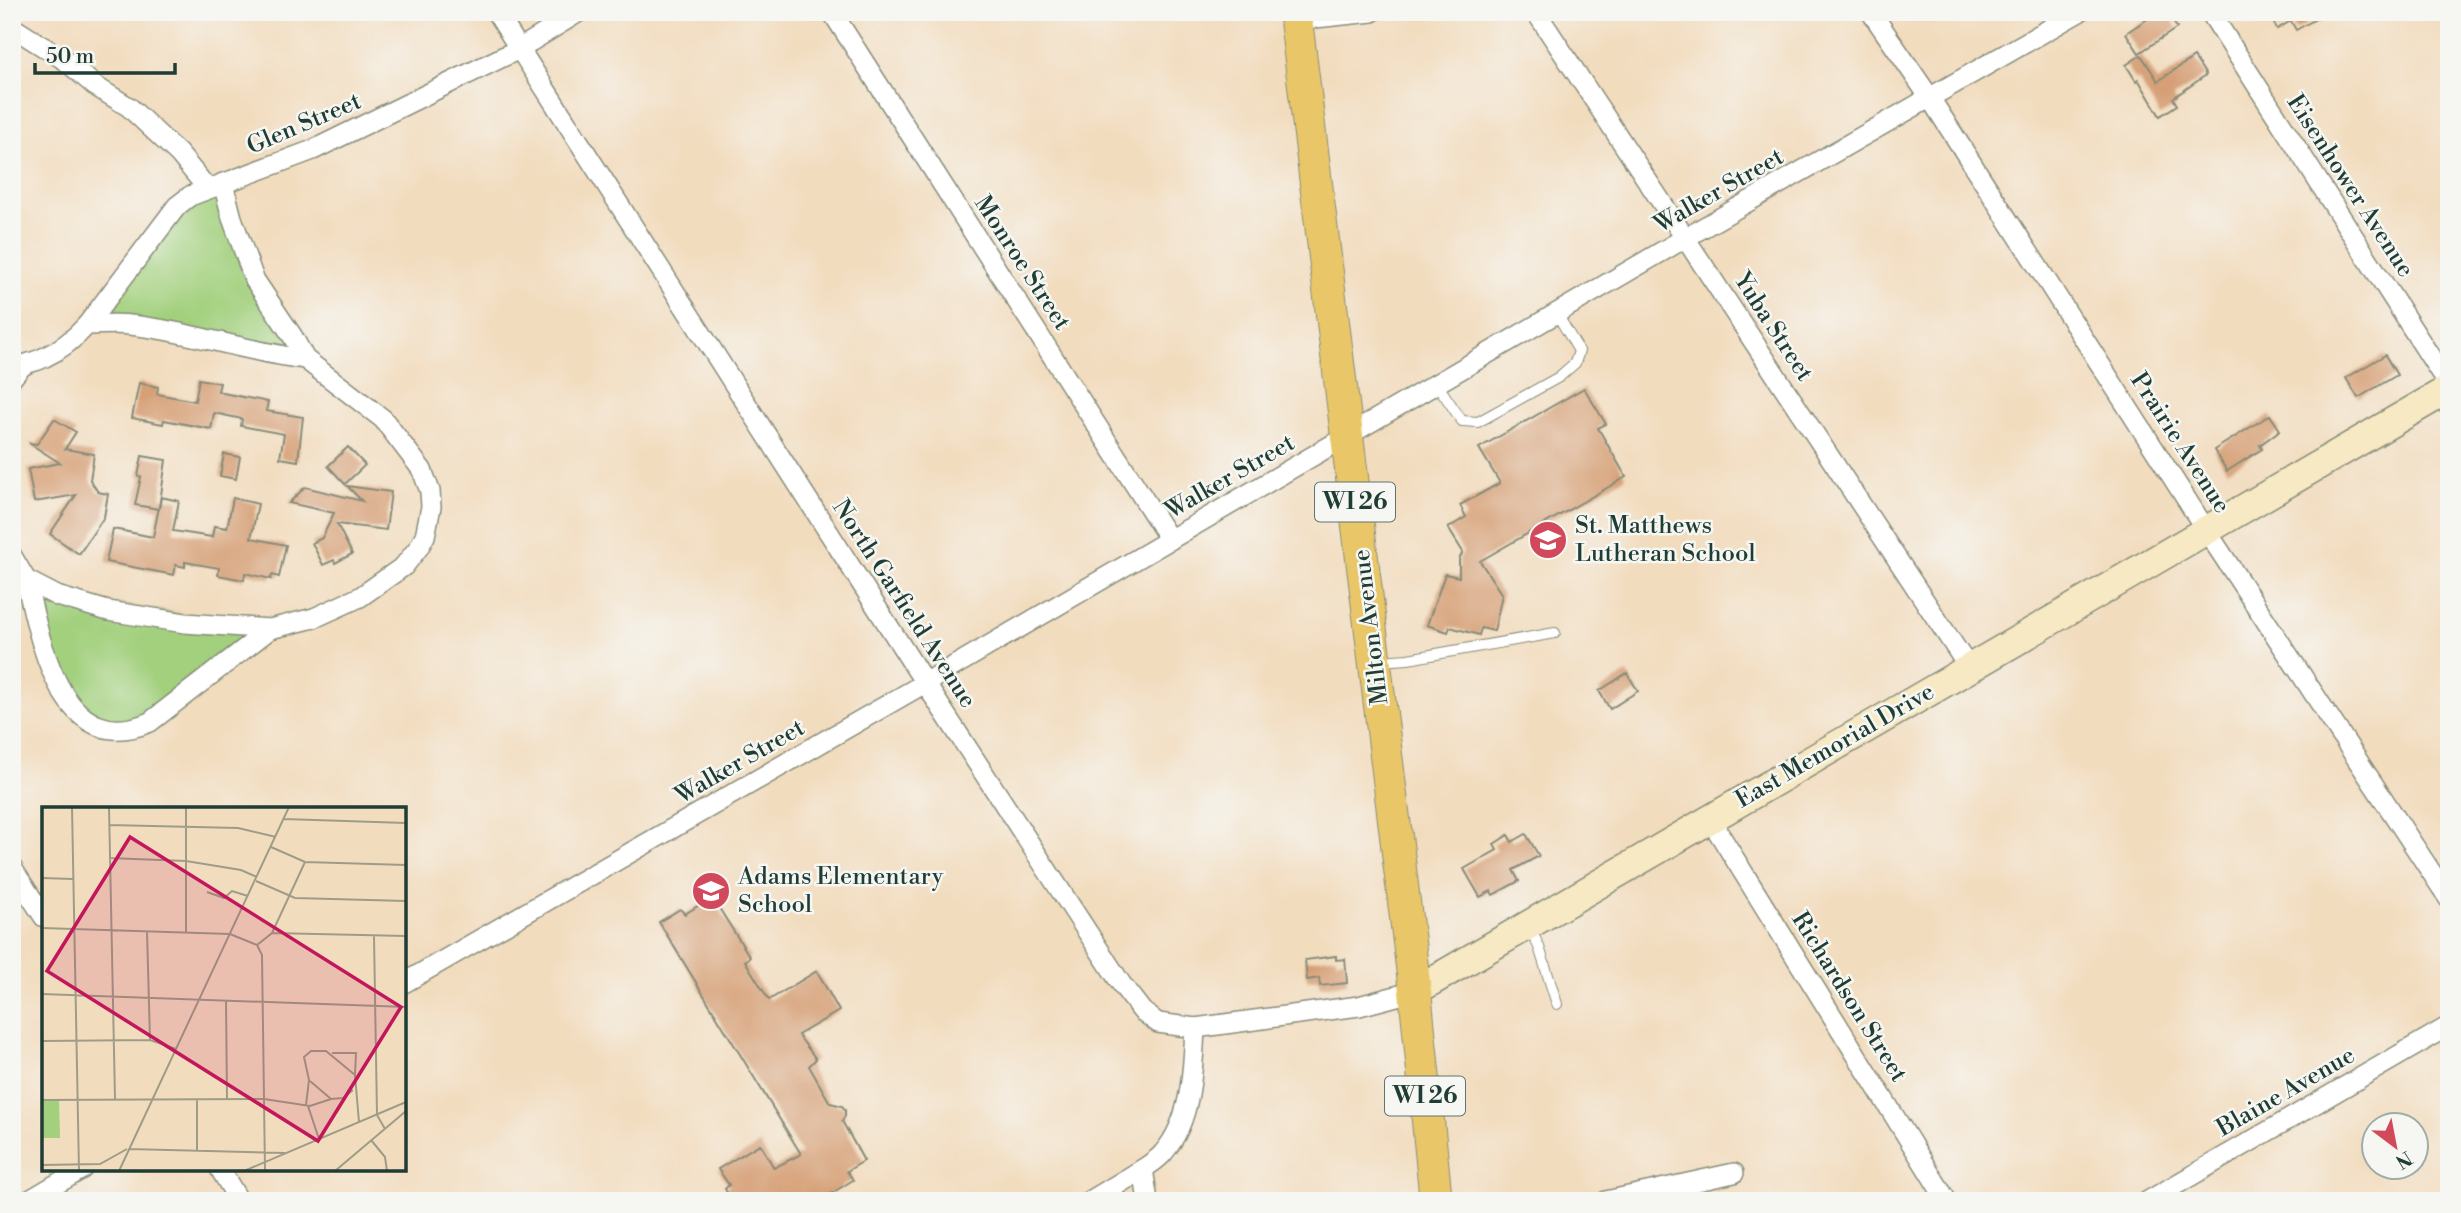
<svg xmlns="http://www.w3.org/2000/svg" width="2461" height="1213" font-family="'Libre Bodoni',serif">
	<rect width="100%" height="100%" fill="#f6f6f2"/>
	<filter id="ink" filterUnits="userSpaceOnUse"><feTurbulence type="fractalNoise" baseFrequency=".0143" numOctaves="2"/><feDisplacementMap in="SourceGraphic" scale="14" xChannelSelector="R" yChannelSelector="G"/><feConvolveMatrix kernelMatrix="1 2 1 2 8 2 1 2 1" color-interpolation-filters="sRGB"/></filter>
	<filter id="wash" filterUnits="userSpaceOnUse"><feTurbulence type="fractalNoise" baseFrequency=".00686" numOctaves="4" result="noise"/><feDisplacementMap in="SourceGraphic" scale="28" xChannelSelector="R" yChannelSelector="G"/><feGaussianBlur stdDeviation="1.57" result="paint"/><feColorMatrix in="noise" values="0 0 0 0 0 0 0 0 0 0 0 0 0 0 0 0 0 1.4 0 .05"/><feComposite in="paint" operator="in"/></filter>
	<g filter="url(#wash)">
		<rect width="100%" height="100%" fill="#f2dcbe"/>
		<g fill="#a2d07d" stroke="#608658" stroke-width="2">
			<path d="M223,183L232,218L305,359L87,325L177,206Z"/>
			<path d="M26,580L57,596L270,629L123,729L65,695Z"/>
		</g>
		<g id="blocks">
			<g fill="#d69f75">
				<path d="M2158,12H2167L2177,28L2139,53L2126,33Z"/>
				<path d="M2268,12H2328L2296,30L2291,21L2277,29Z"/>
				<path d="M2141,55L2158,81L2194,57L2206,75L2173,98L2177,105L2160,116L2138,79L2136,81L2126,65Z"/>
				<path d="M2385,355L2397,375L2358,398L2346,378Z"/>
				<path d="M199,379L220,383L218,391L223,393L268,402L266,411L303,417L298,461L280,458L284,434L241,426L242,419L214,413L211,429L164,420L163,424L132,418L139,383L158,387L157,394L195,401Z"/>
				<path d="M1584,388L1606,424L1598,428L1626,477L1480,561L1502,595L1494,631L1481,628L1479,635L1450,627L1448,632L1427,625L1445,574L1459,577V559L1463,552L1448,528L1466,517L1460,505L1500,483L1479,448Z"/>
				<path d="M2270,415L2280,430L2260,445L2262,449L2227,471L2214,450Z"/>
				<path d="M54,419L76,432L65,449L94,454L90,480L98,492L108,494L104,517L79,554L50,534L76,495L34,502L28,469L60,463L29,443L37,444Z"/>
				<path d="M348,447L365,465L345,484L328,466Z"/>
				<path d="M224,454L240,457L236,479L220,476Z"/>
				<path d="M142,456L166,460L159,509L135,505L141,477L138,476Z"/>
				<path d="M347,486L391,492L386,530L337,524L352,554L335,563L334,560L323,565L312,543L322,538L334,513L289,503L305,487L362,501Z"/>
				<path d="M161,497L179,501L173,531L212,537L214,526L227,528L233,498L258,504L251,538L286,545L279,577L272,575L271,579L245,573L244,580L218,575L219,568L185,562V567L176,565L174,575L106,562L113,529L153,537Z"/>
				<path d="M1627,673L1638,691L1610,709L1599,691Z"/>
				<path d="M1526,834L1539,856L1513,870L1519,881L1493,895L1491,891L1480,897L1464,869L1497,850L1494,844L1508,835L1512,842Z"/>
				<path d="M712,897L750,957L745,961L769,1000L817,971L839,1011L798,1035L816,1059L809,1066L830,1103L842,1106L845,1110V1116L842,1121L864,1161L847,1171L853,1180L819,1201H732L725,1189L729,1185L718,1169L760,1144L774,1168L801,1154L659,922L680,909L685,914Z"/>
				<path d="M1336,956V960L1345,959L1347,983L1320,986L1319,978L1307,980L1305,960Z"/>
			</g>
		</g>
	</g>
	<g filter="url(#ink)">
		<use href="#blocks" fill-opacity="0" stroke="#888c79" stroke-width="2"/>
		<g fill="none" stroke-linecap="round" stroke-linejoin="round">
			<defs>
				<g id="service">
					<path d="M1437,384L1462,421L1478,422L1559,377L1575,363L1579,351L1557,314"/>
					<path d="M1379,661L1408,659L1555,633"/>
					<path d="M1530,928L1539,947L1557,1004"/>
				</g>
				<g id="minor">
					<path d="M496,12L925,683L1122,985L1142,1011L1158,1023L1195,1028L1359,1006L1415,991"/>
					<path d="M832,12L1170,540"/>
					<path d="M1536,12L1969,668"/>
					<path d="M1871,12L1930,98L2206,530L2449,899"/>
					<path d="M2210,12L2449,386"/>
					<path d="M1296,20L1372,12"/>
					<path d="M12,27L66,61L95,86L129,107L179,154L207,188"/>
					<path d="M87,325L177,206L190,196L313,150L519,49L579,12"/>
					<path d="M12,378C28,357 26,367 45,357C62,349 75,338 87,325C101,325 116,323 130,325C190,331 246,352 305,359"/>
					<path d="M12,556L26,580L57,596L108,611L185,623L270,629L314,618L360,597L404,566L419,547L425,536L431,507L430,491L422,470L383,419L305,359L293,337L254,279L232,218L223,183"/>
					<path d="M26,580C40,640 61,760 150,722L270,629"/>
					<path d="M1710,819L1947,1201"/>
					<path d="M12,868L44,917"/>
					<path d="M404,983L925,683L1685,238L2079,12"/>
					<path d="M220,1169L239,1201"/>
					<path d="M28,1201L82,1169"/>
					<path d="M1090,1201L1143,1169"/>
					<path d="M1148,1201L1143,1169C1150,1164 1159,1159 1164,1152C1192,1119 1193,1068 1195,1028"/>
					<path d="M1606,1201L1734,1173"/>
					<path d="M2148,1201L2449,1026"/>
				</g>
				<path id="secondary" d="M1415,991L2449,389"/>
				<path id="primary" d="M1295,12L1415,991L1436,1201"/>
			</defs>
			<use href="#service" stroke="#888c79" stroke-width="12"/>
			<use href="#minor" stroke="#888c79" stroke-width="22"/>
			<use href="#secondary" stroke="#888c79" stroke-width="31"/>
			<use href="#primary" stroke="#888c79" stroke-width="34"/>
			<use href="#service" stroke="#fff" stroke-width="10"/>
			<use href="#minor" stroke="#fff" stroke-width="19"/>
			<use href="#secondary" stroke="#f6e9c3" stroke-width="28"/>
			<use href="#primary" stroke="#e9c769" stroke-width="32"/>
		</g>
	</g>
	<defs>
		<symbol id="school-disc" viewBox="-11 -11 22 22"><circle r="9.5" fill="#d1495b" stroke="#f6f6f2"/><path d="M0-5L7-2L0 1L-7-2ZM-4 1L0 2.5L4 1V4Q0 6-4 4Z" fill="#fff"/></symbol>
	</defs>
	<g fill-rule="evenodd">
		<use href="#school-disc" x="1526" y="518" width="44" height="44"/>
		<use href="#school-disc" x="689" y="869" width="44" height="44"/>
	</g>
	<g text-anchor="middle" dominant-baseline="central" stroke-width="5" stroke-linejoin="round" paint-order="stroke">
		<g fill="#f6f6f2" stroke="#60746d" stroke-width="2">
			<rect x="1315" y="482.5" width="80" height="39" rx="5"/>
			<rect x="1385" y="1076.5" width="80" height="39" rx="5"/>
		</g>
		<g font-size="23" font-weight="bold" fill="#1f3d34">
			<text x="1355" y="502">WI 26</text>
			<text x="1425" y="1096">WI 26</text>
		</g>
		<g font-size="24" fill="#1f3d34" stroke="#f6f6f2">
			<text transform="translate(304 124) rotate(-23)">Glen Street</text>
			<text transform="translate(2350 186) rotate(57)">Eisenhower Avenue</text>
			<text transform="translate(1719 191) rotate(-30)">Walker Street</text>
			<text transform="translate(1022 263) rotate(57)">Monroe Street</text>
			<text transform="translate(1773 327) rotate(57)">Yuba Street</text>
			<text transform="translate(2180 443) rotate(57)">Prairie Avenue</text>
			<text transform="translate(1230 477) rotate(-30)">Walker Street</text>
			<text transform="translate(904 604) rotate(57)">North Garfield Avenue</text>
			<text transform="translate(1371 627) rotate(-97)">Milton Avenue</text>
			<text transform="translate(1835 746) rotate(-30)">East Memorial Drive</text>
			<text transform="translate(740 762) rotate(-30)">Walker Street</text>
			<text transform="translate(1849 997) rotate(58)">Richardson Street</text>
			<text transform="translate(2286 1092) rotate(-30)">Blaine Avenue</text>
		</g>
		<g font-size="24" fill="#1f3d34" stroke="#f6f6f2" text-anchor="start">
			<text x="1575" y="526">St. Matthews<tspan x="1575" dy="28">Lutheran School</tspan></text>
			<text x="738" y="877">Adams Elementary<tspan x="738" dy="28">School</tspan></text>
		</g>
	</g>
	<g transform="translate(42 807)">
		<rect width="364" height="364" fill="#f2dcbe"/>
		<path d="M17,292L18,331H0V293Z" fill="#a2d07d"/>
		<path fill="none" stroke="#9e9c87" stroke-width="2" d="M30,0L37,364M67,0L73,292M144,0V126M242,12L364,16M67,18L196,21L234,30M229,40L263,55L364,58M67,51L144,54L199,63L215,70M0,71L31,72M214,74L253,91L364,94M165,85L182,91L190,84L206,89M0,121L188,127M105,124L108,233M230,126L364,129M188,127L215,138M332,129L335,308L343,322M215,138L220,148L223,364M215,138L230,126L263,55M0,187L364,200M184,194L185,292M0,234L108,233L134,242M290,246H314L313,267M268,274L289,292L301,291L311,283M155,292V343M0,293L222,292L268,299L289,292M264,298L267,273L262,250L269,244H284L313,268L317,315M266,299L277,332M329,333L343,350L345,364M87,342L243,346M0,358L58,357L85,342M77,364L247,0M202,364L364,295M293,364L364,304"/>
		<path fill="#c2185b" fill-opacity="0.15" stroke="#c2185b" stroke-width="3.5" d="M88,30L359,200L276,334L5,164Z"/>
		<rect width="364" height="364" fill="none" stroke="#1f3d34" stroke-width="3.5"/>
	</g>
	<rect width="2461" height="1213" fill="none" stroke="#f6f6f2" stroke-width="42"/>
	<g transform="translate(2395 1146) rotate(148)"><circle r="33" fill="#f6f6f2" stroke="#a0aca6" stroke-width="2"/>
	<path d="M0-5L12 26L0 18L-12 26Z" fill="#d1495b"/>
	<text y="-10" font-size="19" font-weight="bold" text-anchor="middle" fill="#1f3d34">N</text>
	</g>
	<path d="M35 63v10h140v-10" fill="none" stroke="#1f3d34" stroke-width="3.5"/>
	<text x="46" y="63" font-size="21" fill="#1f3d34" stroke="#f6f6f2" stroke-width="5" paint-order="stroke">50 m</text>
</svg>
